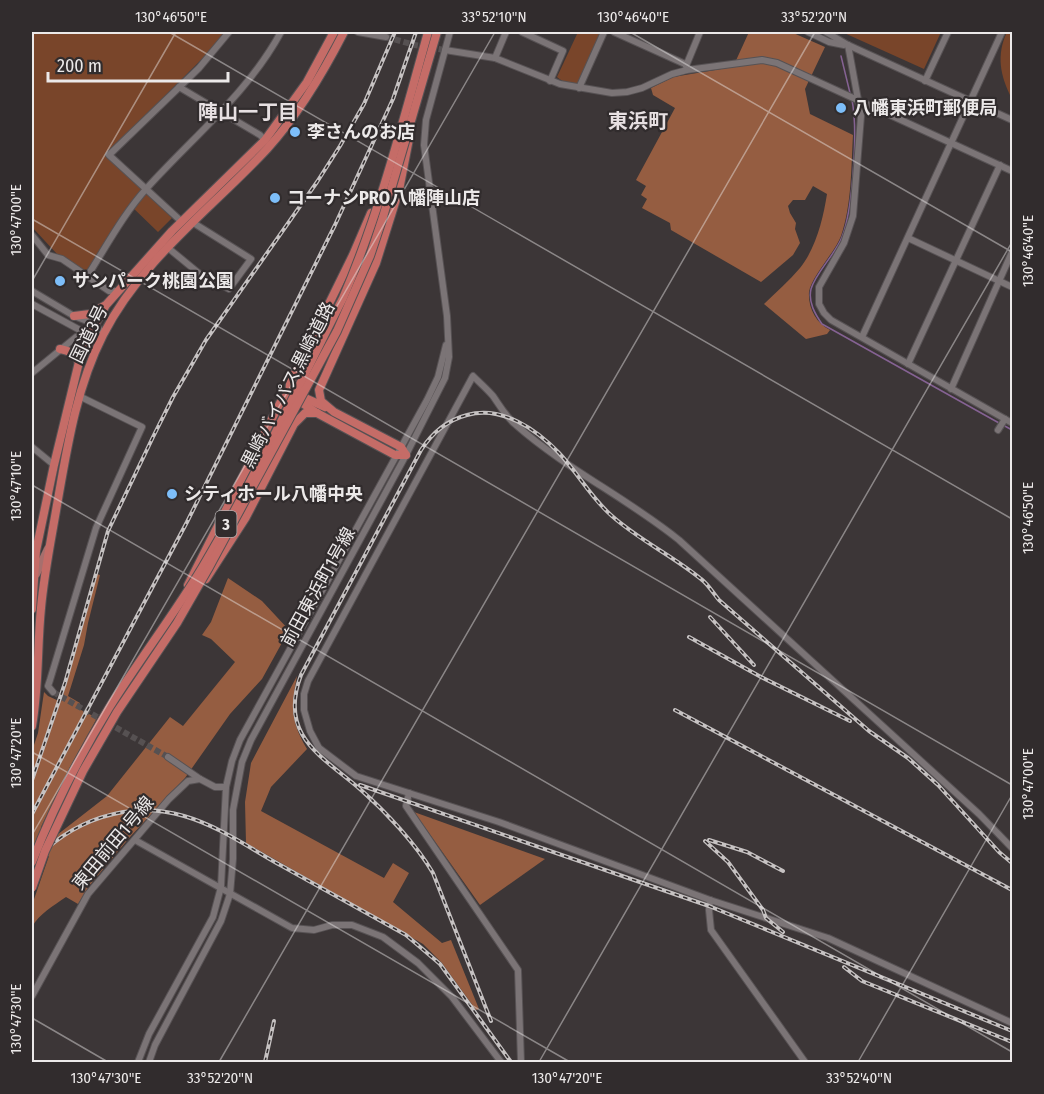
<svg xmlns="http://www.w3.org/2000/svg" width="1044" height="1094" font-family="'Fira Sans Condensed','Noto Sans JP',sans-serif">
	<rect width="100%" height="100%" fill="#3c3637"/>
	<g fill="#79452a">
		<path d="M32,32H224L214,47L105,155L172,218L158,232L130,205L89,269L84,270L57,254L32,227Z"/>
		<path d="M578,32H603L578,85C571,85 562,82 557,77Z"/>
		<path d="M842,32H941L924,69Z"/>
		<path d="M1007,32H1012V99C1000,76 996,55 1007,32Z"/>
	</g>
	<g fill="#955d41">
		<path d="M749,32H791L825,47L805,89L810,114L853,135C851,167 852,204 841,236C835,252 811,277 809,292C808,308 816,323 830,330L827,334L806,339L764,304C776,292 789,281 800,268C816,248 823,219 827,194L813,186L805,200H793L788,206L790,213L796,223L795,229L800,243L793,255L761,282L671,230L670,223L642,208L647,199L641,195L646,186L636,180L675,108L653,95L651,88L673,77L733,67Z"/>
		<path d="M97,574L100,575L88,623L84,645L68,696L80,703L77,708L97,718L70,767L41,827L57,835L107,796L170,717L183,726L235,662L211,639L202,635L211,622L228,578L262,601L289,630L262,679L230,714L185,778L130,837L90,885L78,904L66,897C53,906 39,914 32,927V905L49,856L32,864V751L38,733L44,692L48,696L61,702Z"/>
		<path d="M297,676C291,708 290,719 307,749L271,787L261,811L384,878L393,863L409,873L393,902L442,943L451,940L479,1009L476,1010L442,963L423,944L246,843L245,802L251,763Z"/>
		<path d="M414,812L545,859L480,905Z"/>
	</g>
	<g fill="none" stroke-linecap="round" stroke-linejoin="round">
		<g stroke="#856293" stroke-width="1.5">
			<path d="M841,56L850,93"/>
			<path d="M852,100C858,130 853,209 842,237C835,255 816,272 811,289C808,302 815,314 822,324L999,423"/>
			<path d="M1003,425L1012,430"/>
		</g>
		<g stroke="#565152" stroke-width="6" stroke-dasharray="6 3" stroke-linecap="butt">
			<path d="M386,37L415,45L445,50"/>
			<path d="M53,692L168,757"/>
		</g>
		<defs>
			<g id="minor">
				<path d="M358,32L386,37"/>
				<path d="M522,32L563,51L550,81"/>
				<path d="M614,32L685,64"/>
				<path d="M808,32L829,42L844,45"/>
				<path d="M826,32L848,45L1012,120"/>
				<path d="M848,45L861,116L853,216L844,243L819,287V304L824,313L831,320L1012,423"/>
				<path d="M445,50L495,58L560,84L612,93L627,92L642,88L672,74L687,70L762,60L777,63L1012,171"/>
				<path d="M495,58L506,32"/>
				<path d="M686,66L700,32"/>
				<path d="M925,81L948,32"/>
				<path d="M179,87L260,135L265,140"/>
				<path d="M579,88L604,32"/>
				<path d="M182,222L109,155L199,68L229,32"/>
				<path d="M32,235L48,255L62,259L109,291H118"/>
				<path d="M908,238L1012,287"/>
				<path d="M167,247L201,275L229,289L251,259L192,222"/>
				<path d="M88,275C106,247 124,213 147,188C193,137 248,93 281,32"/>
				<path d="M32,291L74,316L95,324L103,334"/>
				<path d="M32,304L89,335L103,334"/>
				<path d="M862,337L1002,32"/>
				<path d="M908,364L1000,165"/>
				<path d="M32,373L76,337L88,335"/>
				<path d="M951,389L1012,252"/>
				<path d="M998,430L1005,419"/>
				<path d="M32,447L54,465"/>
				<path d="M53,692L48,686L50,680L96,528L142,427L79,396"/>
				<path d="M168,757L200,779"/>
				<path d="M409,793L406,806L518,970L521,1062"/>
				<path d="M135,840L292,928L314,930L332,925H352L383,937L418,963L452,997L501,1062"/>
				<path d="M1012,848L979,814L679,540C627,498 566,469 516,425C506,417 500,406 493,396C487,389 480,383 473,376L308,681L304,694V710L310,731L319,748L356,776L499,822L710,900L828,938L1012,1023"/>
				<path d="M710,900L709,910L711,930L805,1062"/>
				<path d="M32,996L88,894L169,799L188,781L200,779L215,787H226"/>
				<path d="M138,1062L149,1034L213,917L221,887L226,787L232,761L240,740L427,400L438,377L446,345"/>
				<path d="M149,1062L155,1045L221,921L230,894L233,859V810L242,762L251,740L406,455L445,378L449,357L447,316L424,145L426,120L450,32"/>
			</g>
			<path id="major" d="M36,574L48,549"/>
			<g id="highway">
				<path d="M74,316L90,314L104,306"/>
				<path d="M60,349C70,351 74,353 79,362"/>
				<path d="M296,394L325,407"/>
				<path d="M293,397L317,413L395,455H406"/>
				<path d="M406,455L401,447L334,412L321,401L319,390L376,263L399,190L409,139"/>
				<path d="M206,579L246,517L294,424L305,413H317"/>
				<path d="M188,585L280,403L289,393L290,384L294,375L353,255L371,213"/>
				<path d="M32,609L36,551L54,465L79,362L89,335L106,305L172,231L265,140L307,82L334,32"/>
				<path d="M32,726C39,687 37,648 41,608C44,574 51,540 57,505C67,448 76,388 103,335C141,260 211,209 267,149C299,114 323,73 344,32"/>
			</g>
		</defs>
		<use href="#minor" stroke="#575254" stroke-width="8"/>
		<use href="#major" stroke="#575254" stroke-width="9"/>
		<use href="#highway" stroke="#575254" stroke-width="10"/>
		<use href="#minor" stroke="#7b7476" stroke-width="6"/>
		<use href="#major" stroke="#a76f6d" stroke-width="8"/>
		<use href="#highway" stroke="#c56c67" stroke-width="8"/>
		<defs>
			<g id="rail">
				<path d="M710,617L754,665"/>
				<path d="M689,637L761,677L850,721"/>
				<path d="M675,710L1012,890"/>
				<path d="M32,780L65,683L108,531L153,437L173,397L206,340L317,182L340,146L364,104L395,32"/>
				<path d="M360,785L709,906L1012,1031"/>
				<path d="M32,814L187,522L335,225L393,99L416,32"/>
				<path d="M709,840L747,852L783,871"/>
				<path d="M705,841L728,862L763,910L766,918L783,932"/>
				<path d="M32,863C70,821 128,799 184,816C219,826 251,849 282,866C323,889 365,912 406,935L440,964L511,1062"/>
				<path d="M844,967L862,981L1012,1042"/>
				<path d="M491,1021L433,873C416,844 386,812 361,790C322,756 278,736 301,675L421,450C432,433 448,420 467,415C501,405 536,429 559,453C578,473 591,498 612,516C639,540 673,556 701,579C708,584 713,593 719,600L869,731L908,758L938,785L999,852L1012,863"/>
				<path d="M265,1062L274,1021"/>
			</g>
		</defs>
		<use href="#rail" stroke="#c6c2c2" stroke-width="4"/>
		<use href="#rail" stroke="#312c2d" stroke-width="1.5" stroke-dasharray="4.5" stroke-linecap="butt"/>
		<defs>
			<g id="highway-bridge">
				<path d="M32,862C53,808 79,757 109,708C139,660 173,616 202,568C253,482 298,387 343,298C380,212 403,121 428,32"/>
				<path d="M32,888L45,851L83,771L117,712L177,623L208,569L337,331L370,256L383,217L437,32"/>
			</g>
		</defs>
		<use href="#highway-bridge" stroke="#575254" stroke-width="10" stroke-linecap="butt"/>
		<use href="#highway-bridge" stroke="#c56c67" stroke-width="8"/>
	</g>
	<path fill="none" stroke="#ece9e9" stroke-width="1.5" stroke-opacity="0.45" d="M169,32L1012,519M630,32L1012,252M32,219L1012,785M32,281L176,32M32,485L1012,1052M32,752L570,1062M32,835L495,32M32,1018L108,1062M219,1062L815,32M539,1062L1012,242M858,1062L1012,795"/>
	<g fill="#7dbef9" stroke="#312c2d" stroke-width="2">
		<circle cx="841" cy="108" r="6"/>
		<circle cx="295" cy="132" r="6"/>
		<circle cx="275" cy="198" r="6"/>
		<circle cx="60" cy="281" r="6"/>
		<circle cx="172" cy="494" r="6"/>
	</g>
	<g text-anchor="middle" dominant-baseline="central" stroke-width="4.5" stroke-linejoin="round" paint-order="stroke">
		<rect fill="#312c2d" stroke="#b4b0b1" stroke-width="1.5" x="215.5" y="511" width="21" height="26" rx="4.5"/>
		<g font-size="16" font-weight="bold" fill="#ece9e9">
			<text x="226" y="524">3</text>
		</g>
		<g font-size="18" font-weight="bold" fill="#ece9e9" stroke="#312c2d" text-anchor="start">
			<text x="853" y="108">八幡東浜町郵便局</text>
			<text x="307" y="132">李さんのお店</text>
			<text x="287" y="198">コーナンPRO八幡陣山店</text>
			<text x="72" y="281">サンパーク桃園公園</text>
			<text x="184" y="494">シティホール八幡中央</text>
		</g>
		<g font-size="18" fill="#ece9e9" stroke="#312c2d">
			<text transform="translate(89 334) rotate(-64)">国道3号</text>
			<text transform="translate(288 385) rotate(-63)">黒崎バイパス;黒崎道路</text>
			<text transform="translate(318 587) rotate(-61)">前田東浜町1号線</text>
			<text transform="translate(113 843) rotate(-50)">東田前田1号線</text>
		</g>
		<g font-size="20" font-weight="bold" fill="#e7e0e2" stroke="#312c2d">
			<text x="248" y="112">陣山一丁目</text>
			<text x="638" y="121">東浜町</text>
		</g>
	</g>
	<rect width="1044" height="1094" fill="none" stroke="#312c2d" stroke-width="66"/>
	<path d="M48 72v9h180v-9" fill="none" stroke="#ece9e9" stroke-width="3"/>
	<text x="57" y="72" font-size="18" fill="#ece9e9" stroke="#312c2d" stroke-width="4.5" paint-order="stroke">200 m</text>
	<rect x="33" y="33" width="978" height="1028" fill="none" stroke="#ece9e9" stroke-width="2"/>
	<g font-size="15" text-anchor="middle" fill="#ece9e9">
		<text x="171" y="22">130°46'50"E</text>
		<text x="494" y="22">33°52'10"N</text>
		<text x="633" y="22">130°46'40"E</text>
		<text x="814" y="22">33°52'20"N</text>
		<text transform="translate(16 220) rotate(-90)" y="5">130°47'00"E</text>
		<text transform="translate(1028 251) rotate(-90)" y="5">130°46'40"E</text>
		<text transform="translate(16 486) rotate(-90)" y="5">130°47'10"E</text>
		<text transform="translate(1028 518) rotate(-90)" y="5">130°46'50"E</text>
		<text transform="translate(16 753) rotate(-90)" y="5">130°47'20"E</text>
		<text transform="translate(1028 784) rotate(-90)" y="5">130°47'00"E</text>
		<text transform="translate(16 1019) rotate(-90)" y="5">130°47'30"E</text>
		<text x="106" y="1083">130°47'30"E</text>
		<text x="220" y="1083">33°52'20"N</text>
		<text x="567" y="1083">130°47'20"E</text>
		<text x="859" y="1083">33°52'40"N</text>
	</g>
</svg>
